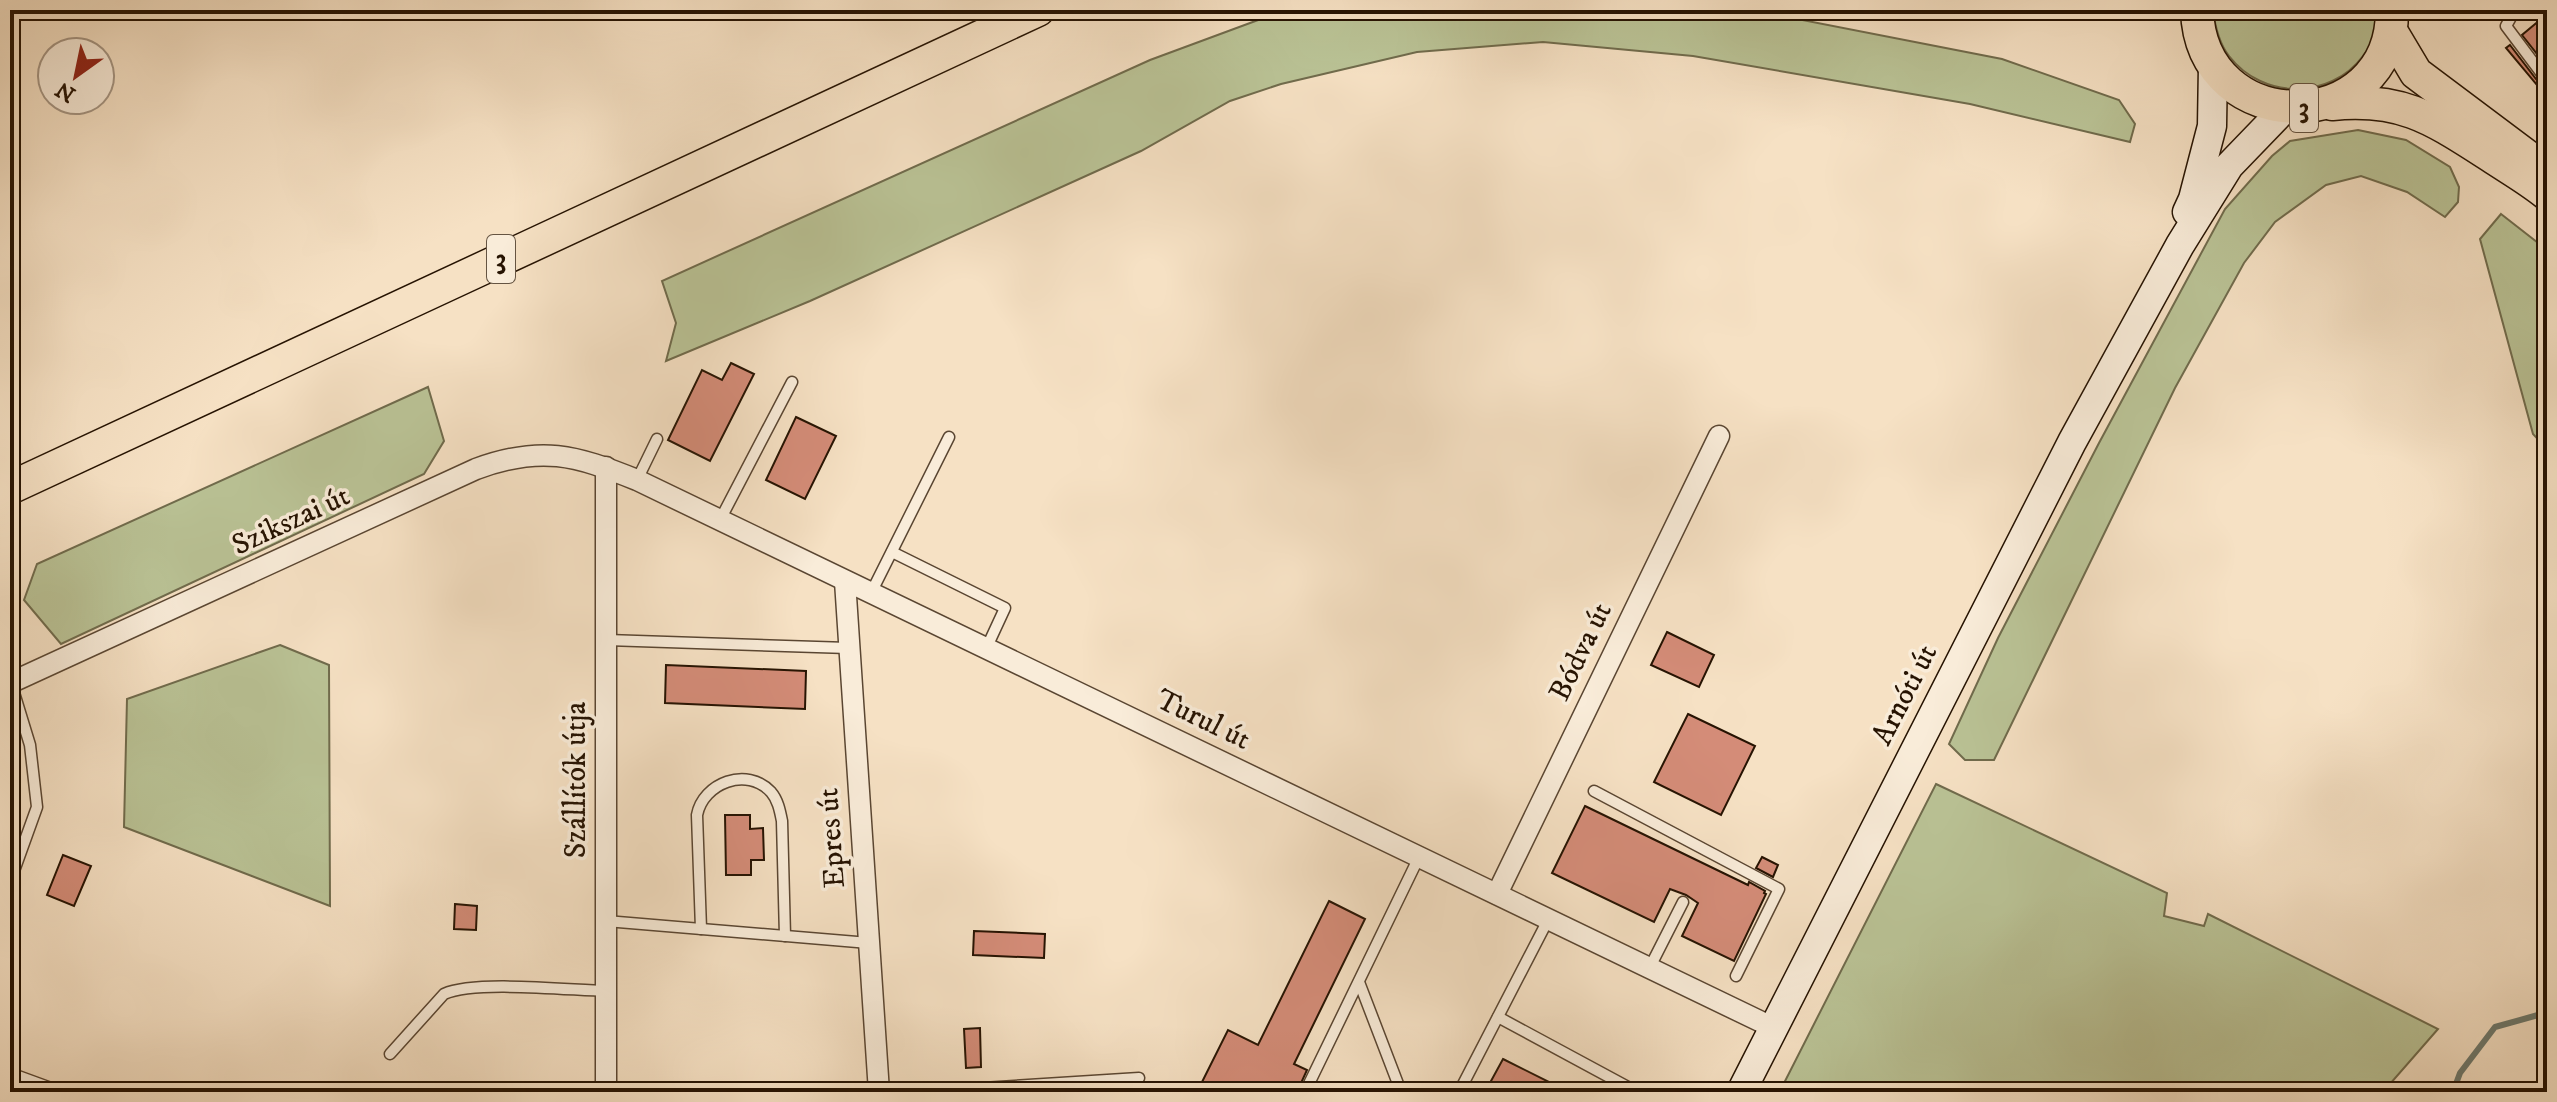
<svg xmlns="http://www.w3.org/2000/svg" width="2557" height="1102" font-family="'IM FELL DW Pica',serif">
	<rect width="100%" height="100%" fill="#f6e1c4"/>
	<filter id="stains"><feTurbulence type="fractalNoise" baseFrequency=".0025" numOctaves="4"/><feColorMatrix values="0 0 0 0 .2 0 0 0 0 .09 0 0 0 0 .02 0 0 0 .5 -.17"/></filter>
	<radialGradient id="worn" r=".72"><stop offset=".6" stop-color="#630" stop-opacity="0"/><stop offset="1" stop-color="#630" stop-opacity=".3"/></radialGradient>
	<g fill="#bac396" stroke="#706b4c" stroke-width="2">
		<path d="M1285,10H1751L2002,59L2119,100L2135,124L2130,142L1970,104L1693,56L1543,42L1417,52L1281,84L1230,101L1141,151L810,301L666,361L676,323L662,281L1150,60Z"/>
		<path d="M2213,10H2380C2377,27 2374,43 2363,56C2330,100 2263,100 2229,56C2219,43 2215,26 2213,10Z"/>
		<path d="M2358,130L2406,140L2450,167L2459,187L2458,202L2445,217L2407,192L2361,176L2326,185L2275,222L2244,263L2175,388L1994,760H1965L1949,744L1998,638L2099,443L2225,209L2272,156L2290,141Z"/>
		<path d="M2501,214L2547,250V449L2533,434L2480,239Z"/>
		<path d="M428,387L444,441L424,474L61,644L24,600L37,564Z"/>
		<path d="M280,645L329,665L330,906L124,827L127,699Z"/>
		<path d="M1936,784L2167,893L2164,916L2204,926L2208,914L2438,1029L2383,1092L1780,1091Z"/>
	</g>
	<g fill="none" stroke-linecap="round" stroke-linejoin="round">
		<path stroke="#6d796e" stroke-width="6" d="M2453,1092L2460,1073L2495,1027L2538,1015L2547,1024"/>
	</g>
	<g fill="#d48c78" stroke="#261302" stroke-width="2">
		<path d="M2547,14V62L2544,63L2522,35Z"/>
		<path d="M2510,45L2536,79L2542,82L2547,80V97L2506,48Z"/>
		<path d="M731,363L754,374L710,461L668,440L702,370L722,380Z"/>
		<path d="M796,417L836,436L805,499L766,480Z"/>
		<path d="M1667,632L1714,655L1699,687L1651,665Z"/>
		<path d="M666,665L806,671L805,709L665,703Z"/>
		<path d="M1688,714L1755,746L1721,815L1654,782Z"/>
		<path d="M1585,806L1748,885L1749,882L1765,891L1764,893L1766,894L1734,961L1682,936L1698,903L1686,895L1670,889L1654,922L1552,873Z"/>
		<path d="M725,815H750V829L763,828L764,860H751V875H726Z"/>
		<path d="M63,855L91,866L74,906L47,895Z"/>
		<path d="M1762,857L1778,865L1773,877L1756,868Z"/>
		<path d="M1329,901L1365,919L1294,1064L1307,1070L1297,1092H1197L1228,1030L1258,1045Z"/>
		<path d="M455,904L477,906L476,930L454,929Z"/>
		<path d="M974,931L1045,934L1044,958L973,955Z"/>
		<path d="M980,1028L981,1067L966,1068L964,1029Z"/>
		<path d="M1503,1059L1569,1092H1485Z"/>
	</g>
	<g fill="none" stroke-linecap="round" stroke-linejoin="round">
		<defs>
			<g id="service">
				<path d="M2515,10L2506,26L2542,74L2547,70"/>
				<path d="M637,480L657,439"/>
				<path d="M720,520L792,382"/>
				<path d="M892,552L1005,608L986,649"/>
				<path d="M871,593L949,437"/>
				<path d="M607,640L848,648"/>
				<path d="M1594,791L1779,889L1736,976"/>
				<path d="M10,882L37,807L30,745L11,683"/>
				<path d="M606,921L869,943"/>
				<path d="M701,929L697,815C703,783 747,766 771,792C778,800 780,811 782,821L785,936"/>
				<path d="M1650,967L1683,902"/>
				<path d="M1359,982L1400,1089L1399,1092"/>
				<path d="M1498,1017L1637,1092"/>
				<path d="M390,1054L444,994C476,980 568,990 606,991"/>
				<path d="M10,1073L62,1092"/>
				<path d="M920,1092L1139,1078"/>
				<path d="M1305,1092L1419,857"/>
				<path d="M1459,1092L1549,918"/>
			</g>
			<g id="minor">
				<path d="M606,467V1092"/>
				<path d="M845,581L879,1092"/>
				<path d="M10,683L476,469C541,445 575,455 637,480L1774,1028"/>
				<path d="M1497,894L1719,436"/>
			</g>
			<g id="secondary">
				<path d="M2187,212L2193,199L2212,126L2213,65"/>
				<path d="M1741,1092L2072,442L2180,245L2229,166L2285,108"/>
			</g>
			<g id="primary">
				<path d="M2197,10C2201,140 2393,138 2392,10"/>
				<path d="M2391,31L2416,73L2528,157"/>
				<path d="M2332,104C2403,97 2433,119 2491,156C2509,168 2530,180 2547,194"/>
				<path d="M10,488L1038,10"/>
			</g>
		</defs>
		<use href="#service" stroke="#5a4632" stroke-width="13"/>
		<use href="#minor" stroke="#5a4632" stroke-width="23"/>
		<use href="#secondary" stroke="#261302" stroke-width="31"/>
		<use href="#primary" stroke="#261302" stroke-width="35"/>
		<use href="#service" stroke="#f9ecd9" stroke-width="10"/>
		<use href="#minor" stroke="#f9ecd9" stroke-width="20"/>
		<use href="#secondary" stroke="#f9ecd9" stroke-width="28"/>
		<use href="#primary" stroke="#f6e1c4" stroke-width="32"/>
	</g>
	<g text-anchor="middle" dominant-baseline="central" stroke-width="7" stroke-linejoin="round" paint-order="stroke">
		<g fill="#f9ecd9" stroke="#655442" stroke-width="2">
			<rect x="2290" y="84" width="28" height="48" rx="6"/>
			<rect x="487" y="235" width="28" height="48" rx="6"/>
		</g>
		<g font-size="28" font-weight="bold" fill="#261302">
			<text x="2304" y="108">3</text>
			<text x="501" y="259">3</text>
		</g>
		<g font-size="30" fill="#261302" stroke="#f9ecd9">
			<text transform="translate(291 521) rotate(-25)">Szikszai út</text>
			<text transform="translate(1581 652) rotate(-64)">Bódva út</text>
			<text transform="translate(1905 695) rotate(-63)">Arnóti út</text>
			<text transform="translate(1203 720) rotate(26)">Turul út</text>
			<text transform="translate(576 780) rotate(-90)">Szállítók útja</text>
			<text transform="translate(832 838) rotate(-94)">Epres út</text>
		</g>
	</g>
	<rect width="2557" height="1102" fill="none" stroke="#f6e1c4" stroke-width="40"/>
	<rect x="12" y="12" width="2533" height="1078" fill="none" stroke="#261302" stroke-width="4"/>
	<rect x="20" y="20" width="2517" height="1062" fill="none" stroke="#261302" stroke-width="2"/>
	<g transform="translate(76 76) rotate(213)"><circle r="38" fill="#f9ecd9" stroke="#a59583" stroke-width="2"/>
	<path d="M0-6L14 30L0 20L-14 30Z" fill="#8f2418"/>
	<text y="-12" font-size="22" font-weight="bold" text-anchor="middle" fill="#261302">N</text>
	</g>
	<rect width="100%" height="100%" filter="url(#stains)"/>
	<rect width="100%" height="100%" fill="url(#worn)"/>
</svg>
